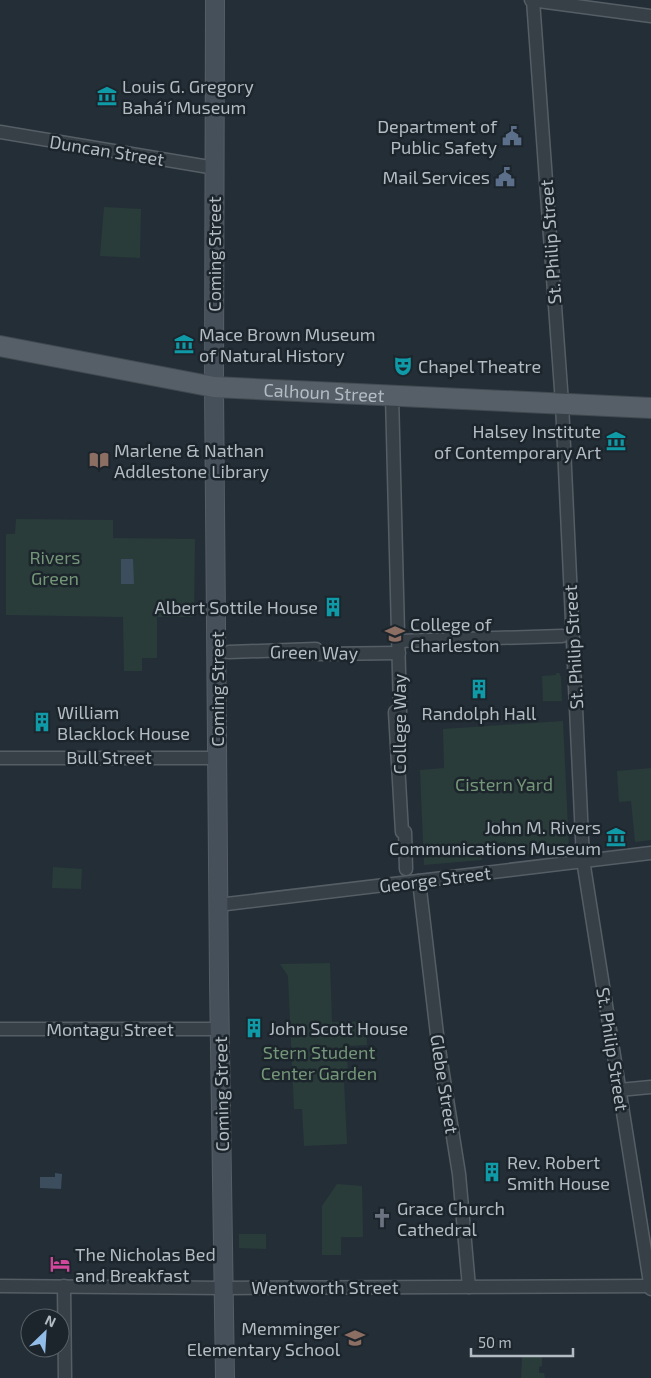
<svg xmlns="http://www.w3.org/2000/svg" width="651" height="1378" font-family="'Exo 2',sans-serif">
	<rect width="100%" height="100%" fill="#242e37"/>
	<g fill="#293c3a">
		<path d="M104,207L141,209L140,258L100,256Z"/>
		<path d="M16,519L113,520V538L195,539L194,617H157V658H142V671H124L123,617L6,615V534H15Z"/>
		<path d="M556,673H559L561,677L562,701H543L542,676L556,675Z"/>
		<path d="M563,721L569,849L508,857L506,842L480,845L482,860L424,865L420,770L444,768L443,729Z"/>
		<path d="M651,768V840L635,842L631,801L619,802L617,771Z"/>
		<path d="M53,867L82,869L81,889L52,888Z"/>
		<path d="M330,963L332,1022L366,1021L367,1045L347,1046L348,1079L344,1080L347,1144L304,1146L302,1109H294L288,976L280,964Z"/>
		<path d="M337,1184L362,1186L363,1237H341V1255H322V1206Z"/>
		<path d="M239,1234H266V1249L239,1248Z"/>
		<path d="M522,1357H542V1366L539,1367V1373H544L545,1378H521Z"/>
	</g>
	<g fill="#3c4d5e">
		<path d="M121,559H133L134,584H121Z"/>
		<path d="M55,1173L62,1174L61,1189L40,1188V1177H55Z"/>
	</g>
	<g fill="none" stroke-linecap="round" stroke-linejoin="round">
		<defs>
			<g id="street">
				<path d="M531,0L651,16"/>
				<path d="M533,0L562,403L583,860L651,1289"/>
				<path d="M0,132L215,168"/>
				<path d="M392,395L400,712H395L402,832H405L406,869"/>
				<path d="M398,641L562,636"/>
				<path d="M229,652L316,649V654L399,653"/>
				<path d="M0,758H217"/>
				<path d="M419,881L438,1043L459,1174L469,1287"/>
				<path d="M218,905L651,853"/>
				<path d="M0,1029H220"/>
				<path d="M619,1090L651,1087"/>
				<path d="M0,1286L225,1288L651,1286"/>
				<path d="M64,1286L65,1378"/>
			</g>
			<path id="secondary" d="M215,0L214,387L219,981L225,1378"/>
			<g id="primary">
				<path id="s1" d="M0,346L214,387L651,408"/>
			</g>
		</defs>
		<use href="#street" stroke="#565e65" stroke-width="15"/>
		<use href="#secondary" stroke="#565e65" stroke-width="20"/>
		<use href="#primary" stroke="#414950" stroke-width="22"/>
		<use href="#street" stroke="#384047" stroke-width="12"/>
		<use href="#secondary" stroke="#46505a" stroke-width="18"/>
		<use href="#primary" stroke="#565f67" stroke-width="20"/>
	</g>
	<defs>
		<symbol id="museum-bare" viewBox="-9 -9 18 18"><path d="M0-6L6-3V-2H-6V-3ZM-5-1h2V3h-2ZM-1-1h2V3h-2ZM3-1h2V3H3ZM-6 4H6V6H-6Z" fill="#0f9aa8" stroke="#1d252c" stroke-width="2.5" paint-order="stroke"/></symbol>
		<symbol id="civic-bare" viewBox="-9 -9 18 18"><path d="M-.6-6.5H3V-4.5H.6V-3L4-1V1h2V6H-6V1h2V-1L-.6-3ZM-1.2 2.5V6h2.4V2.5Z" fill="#5c6f8a" stroke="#1d252c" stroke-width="2.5" paint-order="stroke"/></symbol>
		<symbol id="theatre-bare" viewBox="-9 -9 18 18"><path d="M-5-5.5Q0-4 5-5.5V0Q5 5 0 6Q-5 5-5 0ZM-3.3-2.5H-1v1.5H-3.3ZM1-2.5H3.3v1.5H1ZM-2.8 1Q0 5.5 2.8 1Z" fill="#0f9aa8" stroke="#1d252c" stroke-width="2.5" paint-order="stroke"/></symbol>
		<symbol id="library-bare" viewBox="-9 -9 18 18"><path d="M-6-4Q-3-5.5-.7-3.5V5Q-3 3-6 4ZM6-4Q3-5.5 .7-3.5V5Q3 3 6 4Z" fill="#8d6e63" stroke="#1d252c" stroke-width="2.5" paint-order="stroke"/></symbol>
		<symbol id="building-bare" viewBox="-9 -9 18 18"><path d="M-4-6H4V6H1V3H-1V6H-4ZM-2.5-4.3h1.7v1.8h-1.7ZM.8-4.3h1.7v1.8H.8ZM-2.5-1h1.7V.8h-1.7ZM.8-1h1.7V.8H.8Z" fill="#0f9aa8" stroke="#1d252c" stroke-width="2.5" paint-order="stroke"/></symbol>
		<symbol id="university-bare" viewBox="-9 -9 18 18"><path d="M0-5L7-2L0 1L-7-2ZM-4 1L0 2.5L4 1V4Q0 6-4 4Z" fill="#8d6e63" stroke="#1d252c" stroke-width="2.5" paint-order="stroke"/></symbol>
		<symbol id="church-bare" viewBox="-9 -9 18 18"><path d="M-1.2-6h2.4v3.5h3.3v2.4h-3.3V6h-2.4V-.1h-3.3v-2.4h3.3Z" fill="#6b7280" stroke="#1d252c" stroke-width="2.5" paint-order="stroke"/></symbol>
		<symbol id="hotel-bare" viewBox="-9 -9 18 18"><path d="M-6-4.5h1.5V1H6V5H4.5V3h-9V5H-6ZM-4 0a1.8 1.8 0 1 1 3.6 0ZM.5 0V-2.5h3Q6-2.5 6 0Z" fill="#d1479c" stroke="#1d252c" stroke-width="2.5" paint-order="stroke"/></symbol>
		<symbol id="school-bare" viewBox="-9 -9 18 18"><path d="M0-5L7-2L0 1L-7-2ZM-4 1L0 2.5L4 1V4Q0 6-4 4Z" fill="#8d6e63" stroke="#1d252c" stroke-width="2.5" paint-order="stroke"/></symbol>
	</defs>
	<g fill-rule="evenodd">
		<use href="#museum-bare" x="93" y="82" width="28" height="28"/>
		<use href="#civic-bare" x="498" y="122" width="28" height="28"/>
		<use href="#civic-bare" x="491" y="163" width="28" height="28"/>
		<use href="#museum-bare" x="170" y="330" width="28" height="28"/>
		<use href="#theatre-bare" x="389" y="352" width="28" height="28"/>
		<use href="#museum-bare" x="602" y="427" width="28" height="28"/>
		<use href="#library-bare" x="85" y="446" width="28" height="28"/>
		<use href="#building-bare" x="319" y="593" width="28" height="28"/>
		<use href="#university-bare" x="381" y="620" width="28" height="28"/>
		<use href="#building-bare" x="465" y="675" width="28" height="28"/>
		<use href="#building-bare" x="28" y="708" width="28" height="28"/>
		<use href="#museum-bare" x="602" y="823" width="28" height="28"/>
		<use href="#building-bare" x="240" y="1014" width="28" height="28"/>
		<use href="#building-bare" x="478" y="1158" width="28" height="28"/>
		<use href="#church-bare" x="368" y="1204" width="28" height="28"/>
		<use href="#hotel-bare" x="46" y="1250" width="28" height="28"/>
		<use href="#school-bare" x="341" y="1324" width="28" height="28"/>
	</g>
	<g text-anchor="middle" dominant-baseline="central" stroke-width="5" stroke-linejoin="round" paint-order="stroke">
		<g font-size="18" fill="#b3bbc3" stroke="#1d252c" text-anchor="start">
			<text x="122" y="86">Louis G. Gregory<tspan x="122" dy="21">Bahá'í Museum</tspan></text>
			<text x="497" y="126" text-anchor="end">Department of<tspan x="497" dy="21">Public Safety</tspan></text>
			<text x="490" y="177" text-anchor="end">Mail Services</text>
			<text x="199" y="334">Mace Brown Museum<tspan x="199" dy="21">of Natural History</tspan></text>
			<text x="418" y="366">Chapel Theatre</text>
			<text x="601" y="431" text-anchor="end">Halsey Institute<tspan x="601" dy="21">of Contemporary Art</tspan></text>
			<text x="114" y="450">Marlene &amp; Nathan<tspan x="114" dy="21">Addlestone Library</tspan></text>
			<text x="318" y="607" text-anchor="end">Albert Sottile House</text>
			<text x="410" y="624">College of<tspan x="410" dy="21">Charleston</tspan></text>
			<text x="57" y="712">William<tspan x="57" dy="21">Blacklock House</tspan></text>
			<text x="479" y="713" text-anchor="middle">Randolph Hall</text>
			<text x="601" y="827" text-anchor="end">John M. Rivers<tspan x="601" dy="21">Communications Museum</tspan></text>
			<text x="269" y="1028">John Scott House</text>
			<text x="507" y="1162">Rev. Robert<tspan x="507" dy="21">Smith House</tspan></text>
			<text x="397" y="1208">Grace Church<tspan x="397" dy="21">Cathedral</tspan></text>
			<text x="75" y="1254">The Nicholas Bed<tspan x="75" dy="21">and Breakfast</tspan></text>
			<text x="340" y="1328" text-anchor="end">Memminger<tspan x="340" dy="21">Elementary School</tspan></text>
		</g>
		<g font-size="18" fill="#b3bbc3" stroke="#1d252c">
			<text transform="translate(107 150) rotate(9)">Duncan Street</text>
			<text transform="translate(550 242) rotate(-94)">St. Philip Street</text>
			<text transform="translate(214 254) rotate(-90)">Coming Street</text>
			<text stroke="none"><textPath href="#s1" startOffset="328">Calhoun Street</textPath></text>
			<text transform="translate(573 647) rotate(-93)">St. Philip Street</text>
			<text transform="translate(314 652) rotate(1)">Green Way</text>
			<text transform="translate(217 689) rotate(-90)">Coming Street</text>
			<text transform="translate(399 724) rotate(-90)">College Way</text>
			<text x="109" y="757">Bull Street</text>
			<text transform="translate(435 879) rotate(-7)">George Street</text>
			<text x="110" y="1029">Montagu Street</text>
			<text transform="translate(613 1049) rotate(81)">St. Philip Street</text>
			<text transform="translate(445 1084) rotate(81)">Glebe Street</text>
			<text transform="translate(221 1094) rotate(-91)">Coming Street</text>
			<text x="325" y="1287">Wentworth Street</text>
		</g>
		<g font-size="18" fill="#749678" stroke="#1d252c">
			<text x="55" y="557">Rivers<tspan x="55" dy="21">Green</tspan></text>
			<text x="504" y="784">Cistern Yard</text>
			<text x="319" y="1052">Stern Student<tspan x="319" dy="21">Center Garden</tspan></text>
		</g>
	</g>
	<g transform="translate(45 1333) rotate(25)"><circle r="24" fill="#1d252c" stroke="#596168"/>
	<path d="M0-4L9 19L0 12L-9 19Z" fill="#92bde9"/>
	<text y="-8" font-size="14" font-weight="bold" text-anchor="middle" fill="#b3bbc3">N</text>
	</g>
	<path d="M471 1348v8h102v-8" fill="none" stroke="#b3bbc3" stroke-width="2.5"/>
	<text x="478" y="1348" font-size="15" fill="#b3bbc3" stroke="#1d252c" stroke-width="4" paint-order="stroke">50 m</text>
</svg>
